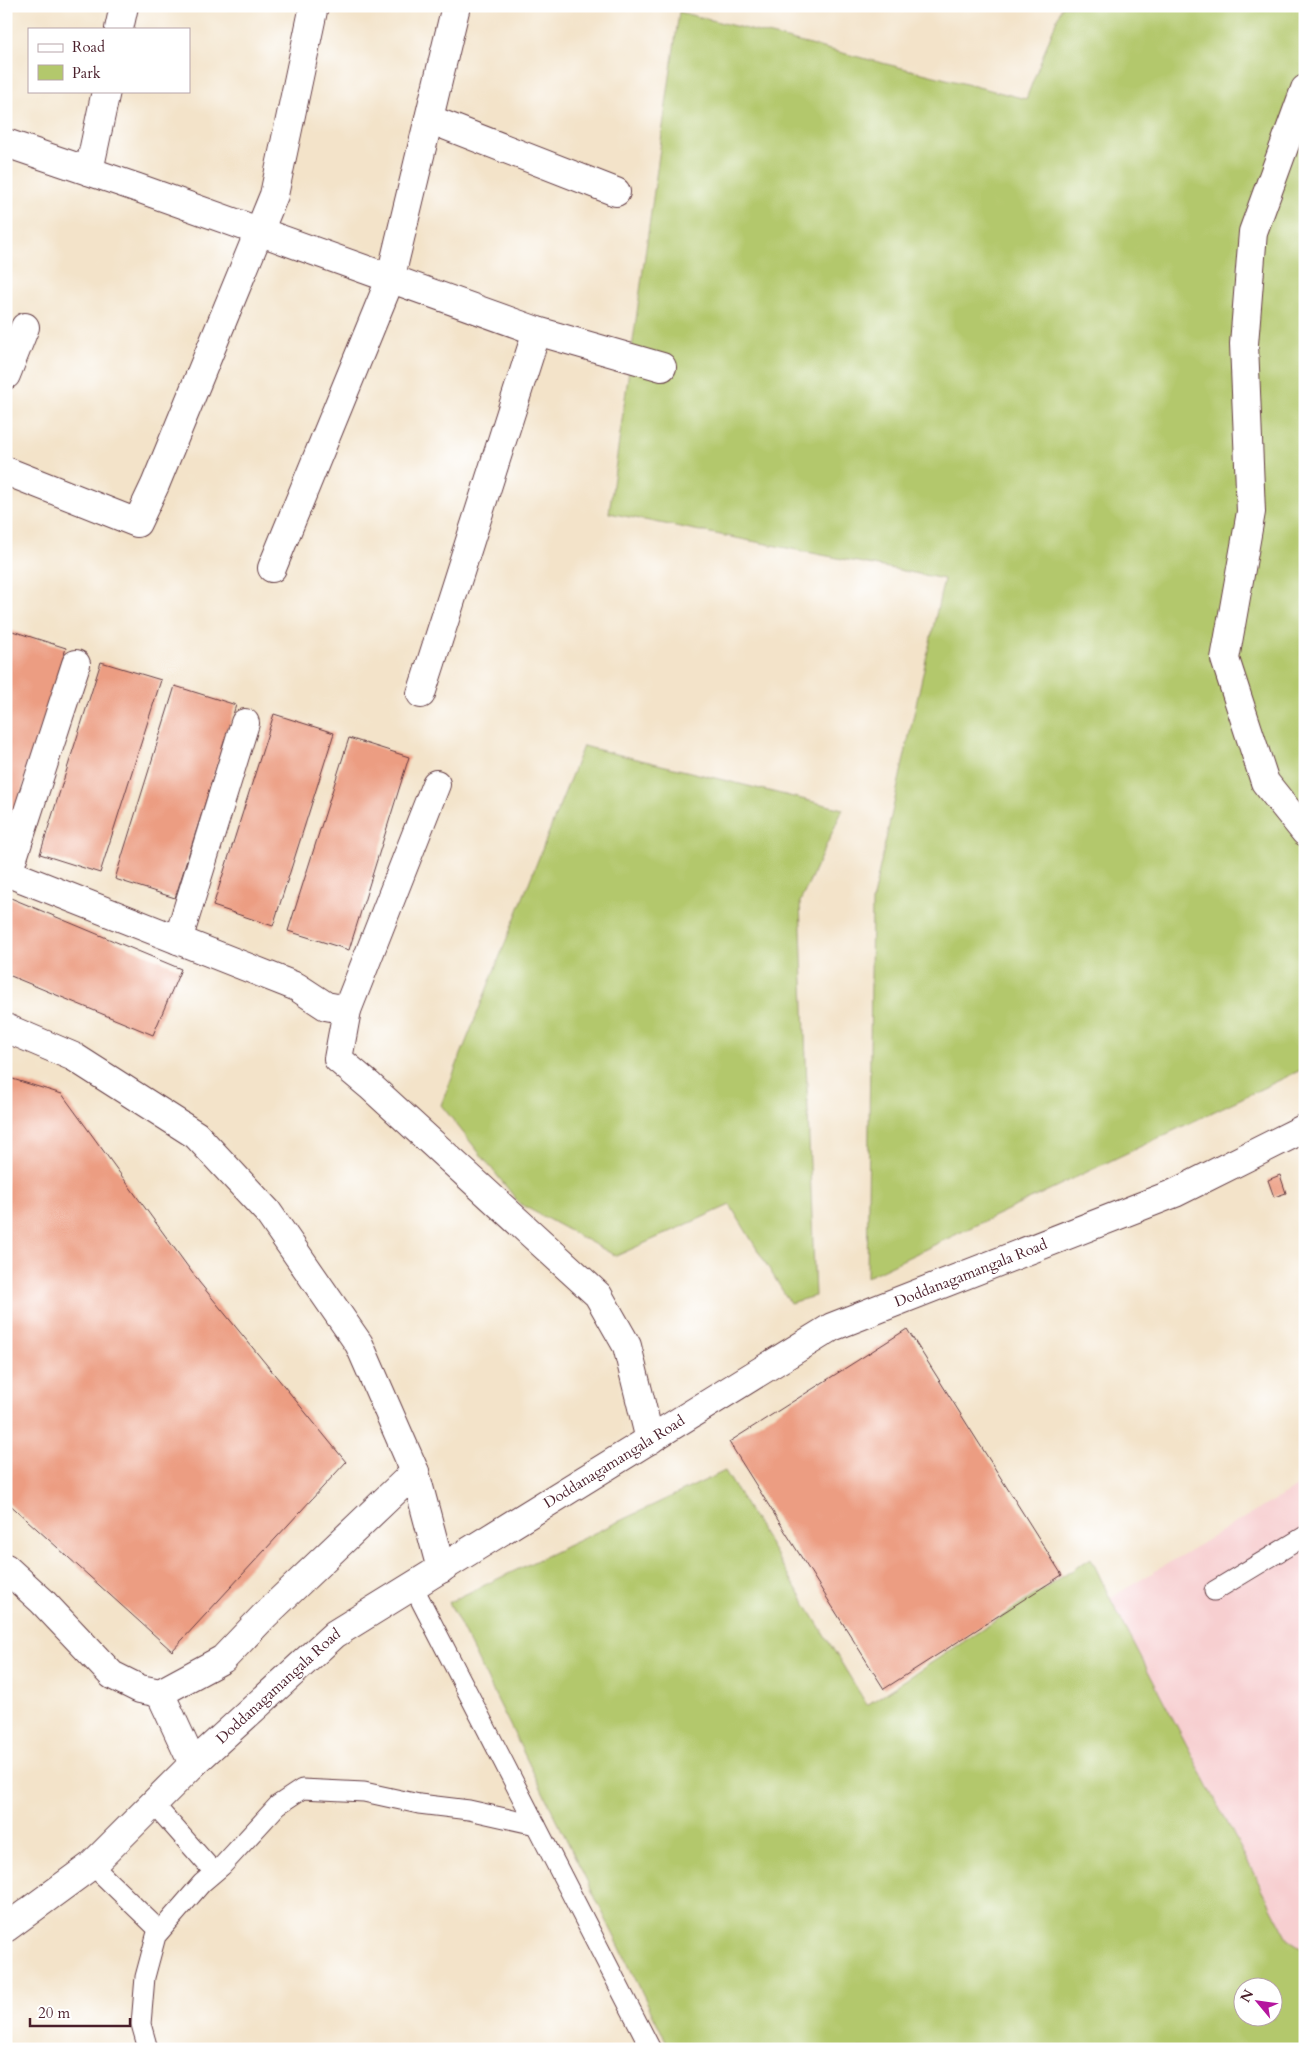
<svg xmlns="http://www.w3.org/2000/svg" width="1311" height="2055" font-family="Cardo,serif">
	<rect width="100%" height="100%" fill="#fff"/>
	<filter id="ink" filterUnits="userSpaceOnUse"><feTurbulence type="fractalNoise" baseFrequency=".02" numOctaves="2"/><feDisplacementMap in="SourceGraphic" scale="10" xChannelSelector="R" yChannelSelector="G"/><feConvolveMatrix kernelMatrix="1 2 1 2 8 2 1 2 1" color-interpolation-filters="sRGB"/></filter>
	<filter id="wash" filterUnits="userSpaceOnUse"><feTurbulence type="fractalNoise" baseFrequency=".0096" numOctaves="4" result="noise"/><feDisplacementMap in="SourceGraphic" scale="20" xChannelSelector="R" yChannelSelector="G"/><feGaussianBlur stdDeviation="1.12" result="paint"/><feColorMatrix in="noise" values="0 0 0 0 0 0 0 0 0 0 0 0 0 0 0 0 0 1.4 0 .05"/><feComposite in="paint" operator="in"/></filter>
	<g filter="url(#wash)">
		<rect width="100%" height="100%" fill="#f3e3c9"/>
		<path fill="#f7cfd0" d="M1305,1482V1950L1288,1939L1110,1598Z"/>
		<g fill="#b3c86c" stroke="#7e744c" fill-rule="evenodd">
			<path d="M1062,6H1305V1068L867,1277L872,902L944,579L609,513L679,12L1026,99Z"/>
			<path d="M583,746L843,809L800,902L815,1296L790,1303L730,1205L616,1256L520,1204L441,1105Z"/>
			<path d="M725,1471L867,1705L1091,1558L1110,1598L1288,1939L1305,1950V2049H670L449,1602ZM1244,1988H1274V2018H1244Z"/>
		</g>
		<g id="blocks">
			<g fill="#ec9d82">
				<path d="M6,629L66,648L7,838H6Z"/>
				<path d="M101,662L161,680L100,873L40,854Z"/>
				<path d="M175,686L236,705L175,898L115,879Z"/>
				<path d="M274,714L334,733L273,926L213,906Z"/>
				<path d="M349,738L409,757L349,950L288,931Z"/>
				<path d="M6,896L181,969L153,1035L6,974Z"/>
				<path d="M6,1077L62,1094L199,1282L346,1462L172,1651L6,1501Z"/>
				<path d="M1280,1175L1286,1193L1274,1197L1268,1180Z"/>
				<path d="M907,1329L1062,1575L884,1689L729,1442Z"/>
			</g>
		</g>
	</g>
	<g filter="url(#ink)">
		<use href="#blocks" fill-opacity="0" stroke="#633c43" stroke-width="1"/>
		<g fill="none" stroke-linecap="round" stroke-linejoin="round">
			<defs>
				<g id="lane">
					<path d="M413,1586L651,2049"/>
					<path d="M1214,1591L1305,1536"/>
					<path d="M153,1803L214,1872"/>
					<path d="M92,1865L160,1931"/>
					<path d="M148,2049L141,2024L145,1977L156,1936L202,1883L222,1866L278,1805L302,1789L364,1792L419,1804L469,1810L536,1825"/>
				</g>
				<g id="street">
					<path d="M119,29L124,6"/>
					<path d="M1305,89L1253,232L1244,344L1251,512L1225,659L1265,782L1305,832"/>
					<path d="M429,119L616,192"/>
					<path d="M6,143L138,188L537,331L662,367"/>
					<path d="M89,171L106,91"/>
					<path d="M6,375L25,327"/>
					<path d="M6,471L137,523L155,485L274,195L314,6"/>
					<path d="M272,568L390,280L456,6"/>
					<path d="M421,694L537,331"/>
					<path d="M436,784L347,1010L338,1059L370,1086L598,1295L627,1346L650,1440"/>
					<path d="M6,872L297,987L326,1006L347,1010"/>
					<path d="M8,873L76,664"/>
					<path d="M178,940L245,723"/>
					<path d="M6,1028L74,1057L196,1135L267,1211L359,1344L415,1472L441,1569"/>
					<path d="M6,1568L42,1601L112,1675L140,1689L160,1693L223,1659L265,1615L415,1472"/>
					<path d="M160,1693L193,1764"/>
				</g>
				<g id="secondary">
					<path id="s1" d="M6,1928L92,1865L193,1764L335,1634L832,1327L1175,1193L1305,1128"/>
				</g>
			</defs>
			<use href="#lane" stroke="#633c43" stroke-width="21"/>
			<use href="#street" stroke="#633c43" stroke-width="30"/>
			<use href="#secondary" stroke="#633c43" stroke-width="30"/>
			<use href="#lane" stroke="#fff" stroke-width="19"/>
			<use href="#street" stroke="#fff" stroke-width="28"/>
			<use href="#secondary" stroke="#fff" stroke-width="28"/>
		</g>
	</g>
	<g text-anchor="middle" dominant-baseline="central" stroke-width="4" stroke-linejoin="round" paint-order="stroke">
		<g font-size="15" fill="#4a1f2b" stroke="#fff">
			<text stroke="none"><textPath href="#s1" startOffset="1175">Doddanagamangala Road</textPath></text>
			<text stroke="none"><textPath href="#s1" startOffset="770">Doddanagamangala Road</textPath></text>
			<text stroke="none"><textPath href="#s1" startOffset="365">Doddanagamangala Road</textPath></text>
		</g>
	</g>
	<rect width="1311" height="2055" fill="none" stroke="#fff" stroke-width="25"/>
	<rect x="28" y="28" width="162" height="65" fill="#ffffff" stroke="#b7a5aa"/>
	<rect x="38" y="44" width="25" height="8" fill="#ffffff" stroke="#b7a5aa"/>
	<text x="72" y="52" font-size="15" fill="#4a1f2b">Road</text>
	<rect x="38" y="65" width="25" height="15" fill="#b3c86c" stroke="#b7a5aa"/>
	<text x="72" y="78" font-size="15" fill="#4a1f2b">Park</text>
	<g transform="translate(1258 2002) rotate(299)"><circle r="24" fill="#ffffff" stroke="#b7a5aa"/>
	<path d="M0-4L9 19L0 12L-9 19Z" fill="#b5179e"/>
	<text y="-8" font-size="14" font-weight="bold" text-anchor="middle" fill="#4a1f2b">N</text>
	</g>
	<path d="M30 2018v8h100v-8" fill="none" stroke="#4a1f2b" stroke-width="2.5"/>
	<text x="38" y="2018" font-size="15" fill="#4a1f2b" stroke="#ffffff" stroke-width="4" paint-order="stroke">20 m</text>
</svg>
